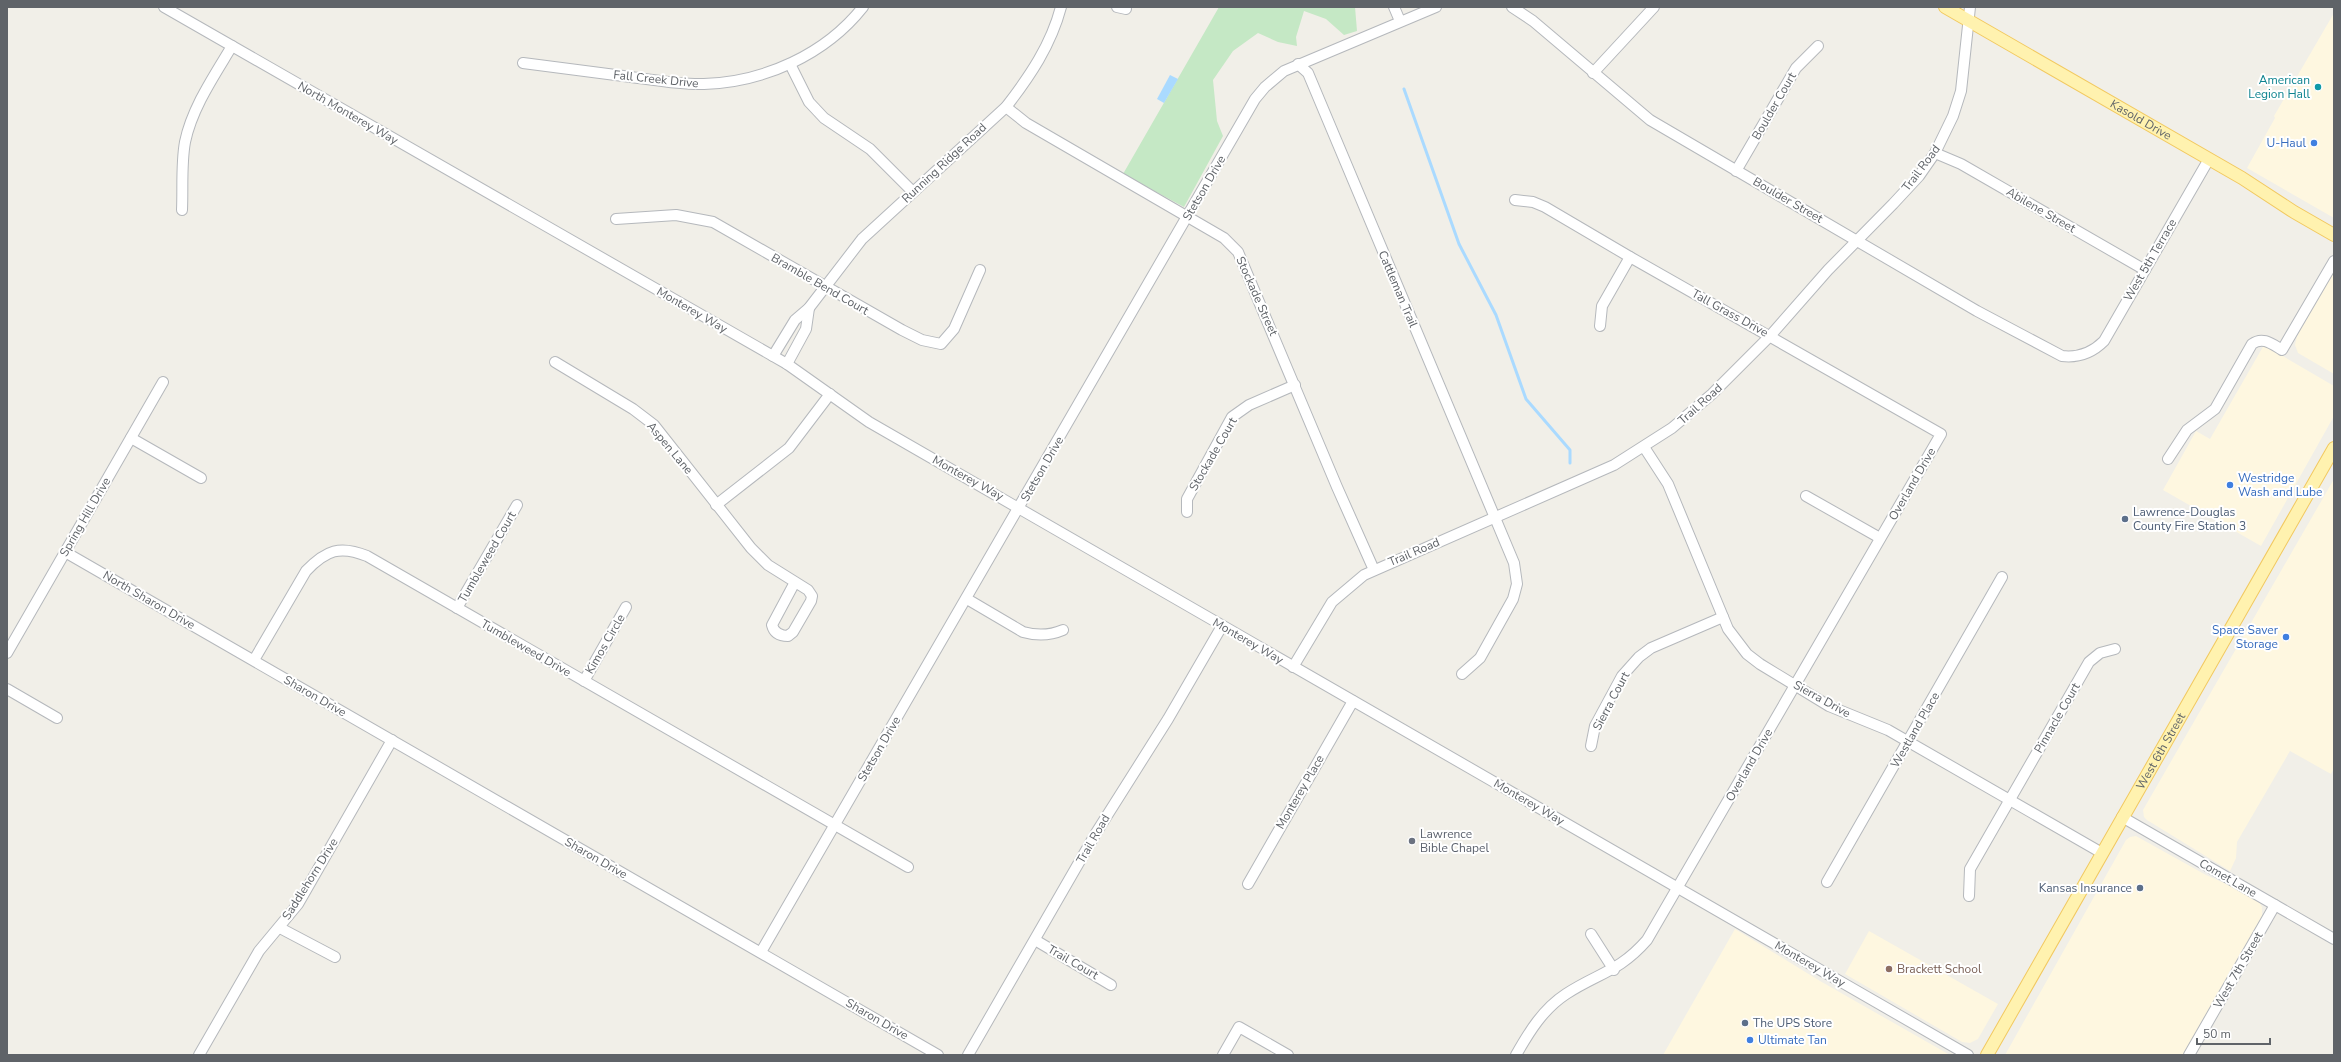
<svg xmlns="http://www.w3.org/2000/svg" width="2341" height="1062" font-family="'Nunito Sans',sans-serif">
	<rect width="100%" height="100%" fill="#f1efe8"/>
	<g fill="#fef7e0">
		<path d="M2334,13V218L2247,168L2275,118L2274,116Z"/>
		<path d="M2334,272V374L2298,353L2295,345L2297,336Z"/>
		<path d="M2264,345L2334,386V416L2261,546L2163,490L2196,431L2210,439Z"/>
		<path d="M2334,479V768L2331,774L2290,751L2237,842L2236,858L2230,871L2147,820L2144,817L2143,810Z"/>
		<path d="M2136,836L2206,875L2229,885L2259,902L2262,907V916L2183,1055H2005L2126,840L2130,837Z"/>
		<path d="M1735,929L1820,981L1950,1055H1663Z"/>
		<path d="M1869,931L1998,1004L1978,1039L1970,1043L1962,1042L1845,974Z"/>
	</g>
	<path fill="#c5e8c5" d="M1219,7H1355L1357,31L1344,35L1326,19L1304,11L1296,37L1297,46L1278,42L1258,33L1233,51L1213,80L1217,121L1223,136L1184,207L1123,174Z"/>
	<path fill="#aadaff" d="M1170,75L1178,79L1164,103L1157,99Z"/>
	<g fill="none" stroke-linecap="round" stroke-linejoin="round">
		<path stroke="#aadaff" stroke-width="3" d="M1404,89L1459,244L1496,315L1526,399L1570,450V463"/>
		<defs>
			<g id="minor">
				<path d="M164,7L787,364L869,422L1968,1055"/>
				<path d="M1117,7L1126,9"/>
				<path d="M1394,7L1400,21"/>
				<path d="M1512,7L1533,21L1650,120L1977,311L2062,356C2079,358 2092,353 2104,341L2209,159"/>
				<path d="M523,63C559,68 595,72 631,77C655,80 680,85 704,84C764,82 825,55 863,7"/>
				<path d="M790,64L809,102L824,118L870,149L913,192"/>
				<path d="M1298,64L1308,73L1514,563L1517,584L1513,599L1480,658L1462,674"/>
				<path d="M1593,73L1654,7"/>
				<path d="M1006,107L1026,123L1224,238L1238,252L1337,487L1374,570"/>
				<path d="M1935,153L1961,164L2145,270"/>
				<path d="M1736,171L1796,68L1818,46"/>
				<path d="M1515,200L1533,202L1545,207L1630,257L1941,434L1647,940C1619,972 1598,973 1566,994C1543,1009 1529,1032 1516,1055"/>
				<path d="M182,210C183,188 181,164 185,142C192,108 214,76 232,46"/>
				<path d="M616,219L676,215L713,222L902,330L922,340L941,344L954,329L980,270"/>
				<path d="M1600,326L1602,306L1630,257"/>
				<path d="M773,356L795,320L809,308L862,239L1006,107C1030,76 1051,45 1061,7"/>
				<path d="M555,362L633,409L654,425L751,548L768,565L808,590L812,596L811,601L793,632L788,636C780,636 774,633 772,625L795,582"/>
				<path d="M787,364L806,329L809,308"/>
				<path d="M131,438L201,478"/>
				<path d="M1644,447L1668,484L1728,629L1747,654L1760,664L1829,706L1888,730L2102,853"/>
				<path d="M2168,459L2187,430L2215,409L2252,344C2263,336 2272,344 2282,350L2334,261"/>
				<path d="M1806,496L1880,538"/>
				<path d="M716,505L789,448L830,394"/>
				<path d="M1187,512V499L1232,417L1249,405L1295,385"/>
				<path d="M65,552L938,1055"/>
				<path d="M967,599L1023,632C1037,636 1049,636 1063,630"/>
				<path d="M457,608L517,505"/>
				<path d="M7,653L163,382"/>
				<path d="M254,660L306,571C326,550 340,545 367,556L908,867"/>
				<path d="M1293,667L1332,602L1364,575L1614,465L1672,428L1712,394L1770,336L1828,270L1893,204L1919,176L1935,153L1953,116L1961,91L1970,7"/>
				<path d="M584,681L626,607"/>
				<path d="M7,689L57,718"/>
				<path d="M1591,746L1595,726L1622,676L1639,657L1651,648L1723,617"/>
				<path d="M2122,817L2334,939"/>
				<path d="M1827,882L2002,577"/>
				<path d="M1248,884L1353,701"/>
				<path d="M1969,896L1970,869L2089,662L2100,653L2115,649"/>
				<path d="M280,928L335,957"/>
				<path d="M1591,934L1614,970"/>
				<path d="M1035,940L1111,985"/>
				<path d="M761,952L1255,99L1265,87L1284,71L1436,7"/>
				<path d="M199,1055L259,951L298,904L392,740"/>
				<path d="M968,1055L1096,833L1168,719L1222,626"/>
				<path d="M1223,1055L1239,1027L1288,1055"/>
				<path d="M2189,1055L2275,905"/>
			</g>
			<g id="major">
				<path id="s1" d="M1945,7L2242,178L2294,212L2334,235"/>
				<path id="s2" d="M1987,1055L2334,448"/>
			</g>
		</defs>
		<use href="#minor" stroke="#b5b8bc" stroke-width="12"/>
		<use href="#major" stroke="#f2c960" stroke-width="14"/>
		<use href="#minor" stroke="#fff" stroke-width="10"/>
		<use href="#major" stroke="#fff2af" stroke-width="12"/>
	</g>
	<circle fill="#0f9aa8" stroke="#fff" stroke-width="1.5" cx="2318" cy="87" r="4"/>
	<g fill="#3f7fe0" stroke="#fff" stroke-width="1.5">
		<circle cx="2314" cy="143" r="4"/>
		<circle cx="2230" cy="485" r="4"/>
		<circle cx="2286" cy="637" r="4"/>
		<circle cx="1750" cy="1040" r="4"/>
	</g>
	<g fill="#5c6f8a" stroke="#fff" stroke-width="1.5">
		<circle cx="2125" cy="519" r="4"/>
		<circle cx="2140" cy="888" r="4"/>
		<circle cx="1745" cy="1023" r="4"/>
	</g>
	<circle fill="#6b7280" stroke="#fff" stroke-width="1.5" cx="1412" cy="841" r="4"/>
	<circle fill="#8d6e63" stroke="#fff" stroke-width="1.5" cx="1889" cy="969" r="4"/>
	<g text-anchor="middle" dominant-baseline="central" stroke-width="4" stroke-linejoin="round" paint-order="stroke">
		<g font-size="12" fill="#5f6368" stroke="#fff">
			<text transform="translate(656 79) rotate(6)">Fall Creek Drive</text>
			<text transform="translate(1774 106) rotate(-60)">Boulder Court</text>
			<text transform="translate(348 113) rotate(30)">North Monterey Way</text>
			<text stroke="none"><textPath href="#s1" startOffset="226">Kasold Drive</textPath></text>
			<text transform="translate(944 163) rotate(-43)">Running Ridge Road</text>
			<text transform="translate(1921 168) rotate(-53)">Trail Road</text>
			<text transform="translate(1204 188) rotate(-60)">Stetson Drive</text>
			<text transform="translate(1788 200) rotate(30)">Boulder Street</text>
			<text transform="translate(2041 210) rotate(30)">Abilene Street</text>
			<text transform="translate(2150 260) rotate(-60)">West 5th Terrace</text>
			<text transform="translate(820 284) rotate(30)">Bramble Bend Court</text>
			<text transform="translate(1398 289) rotate(67)">Cattleman Trail</text>
			<text transform="translate(1257 296) rotate(66)">Stockade Street</text>
			<text transform="translate(692 310) rotate(30)">Monterey Way</text>
			<text transform="translate(1730 313) rotate(29)">Tall Grass Drive</text>
			<text transform="translate(1700 404) rotate(-42)">Trail Road</text>
			<text transform="translate(670 448) rotate(50)">Aspen Lane</text>
			<text transform="translate(1213 454) rotate(-60)">Stockade Court</text>
			<text transform="translate(1042 469) rotate(-60)">Stetson Drive</text>
			<text transform="translate(968 478) rotate(29)">Monterey Way</text>
			<text transform="translate(1912 484) rotate(-60)">Overland Drive</text>
			<text transform="translate(85 517) rotate(-60)">Spring Hill Drive</text>
			<text transform="translate(1414 552) rotate(-23)">Trail Road</text>
			<text transform="translate(487 557) rotate(-60)">Tumbleweed Court</text>
			<text transform="translate(149 600) rotate(30)">North Sharon Drive</text>
			<text transform="translate(1248 641) rotate(30)">Monterey Way</text>
			<text transform="translate(605 644) rotate(-60)">Kimos Circle</text>
			<text transform="translate(526 648) rotate(30)">Tumbleweed Drive</text>
			<text transform="translate(315 696) rotate(30)">Sharon Drive</text>
			<text transform="translate(1822 699) rotate(29)">Sierra Drive</text>
			<text transform="translate(1611 701) rotate(-62)">Sierra Court</text>
			<text transform="translate(2057 718) rotate(-60)">Pinnacle Court</text>
			<text transform="translate(1915 730) rotate(-60)">Westland Place</text>
			<text transform="translate(879 749) rotate(-60)">Stetson Drive</text>
			<text stroke="none"><textPath href="#s2" startOffset="350">West 6th Street</textPath></text>
			<text transform="translate(1749 765) rotate(-60)">Overland Drive</text>
			<text transform="translate(1300 792) rotate(-60)">Monterey Place</text>
			<text transform="translate(1529 802) rotate(30)">Monterey Way</text>
			<text transform="translate(1093 839) rotate(-60)">Trail Road</text>
			<text transform="translate(596 858) rotate(30)">Sharon Drive</text>
			<text transform="translate(2228 878) rotate(30)">Comet Lane</text>
			<text transform="translate(310 879) rotate(-58)">Saddlehorn Drive</text>
			<text transform="translate(1073 962) rotate(30)">Trail Court</text>
			<text transform="translate(1810 964) rotate(30)">Monterey Way</text>
			<text transform="translate(2238 970) rotate(-60)">West 7th Street</text>
			<text transform="translate(877 1019) rotate(30)">Sharon Drive</text>
		</g>
		<g font-size="12" fill="#0d838f" stroke="#fff" text-anchor="end">
			<text x="2310" y="80">American<tspan x="2310" dy="14">Legion Hall</tspan></text>
		</g>
		<g font-size="12" fill="#366cbe" stroke="#fff" text-anchor="end">
			<text x="2306" y="143">U-Haul</text>
			<text x="2238" y="478" text-anchor="start">Westridge<tspan x="2238" dy="14">Wash and Lube</tspan></text>
			<text x="2278" y="630">Space Saver<tspan x="2278" dy="14">Storage</tspan></text>
			<text x="1758" y="1040" text-anchor="start">Ultimate Tan</text>
		</g>
		<g font-size="12" fill="#4e5e75" stroke="#fff" text-anchor="start">
			<text x="2133" y="512">Lawrence-Douglas<tspan x="2133" dy="14">County Fire Station 3</tspan></text>
			<text x="2132" y="888" text-anchor="end">Kansas Insurance</text>
			<text x="1753" y="1023">The UPS Store</text>
		</g>
		<g font-size="12" fill="#5b616d" stroke="#fff" text-anchor="start">
			<text x="1420" y="834">Lawrence<tspan x="1420" dy="14">Bible Chapel</tspan></text>
		</g>
		<g font-size="12" fill="#785e54" stroke="#fff" text-anchor="start">
			<text x="1897" y="969">Brackett School</text>
		</g>
	</g>
	<rect width="2341" height="1062" fill="none" stroke="#5f6368" stroke-width="16"/>
	<path d="M2197 1038v6h73v-6" fill="none" stroke="#5f6368" stroke-width="2"/>
	<text x="2203" y="1038" font-size="12" fill="#5f6368" stroke="#ffffff" stroke-width="3" paint-order="stroke">50 m</text>
</svg>
